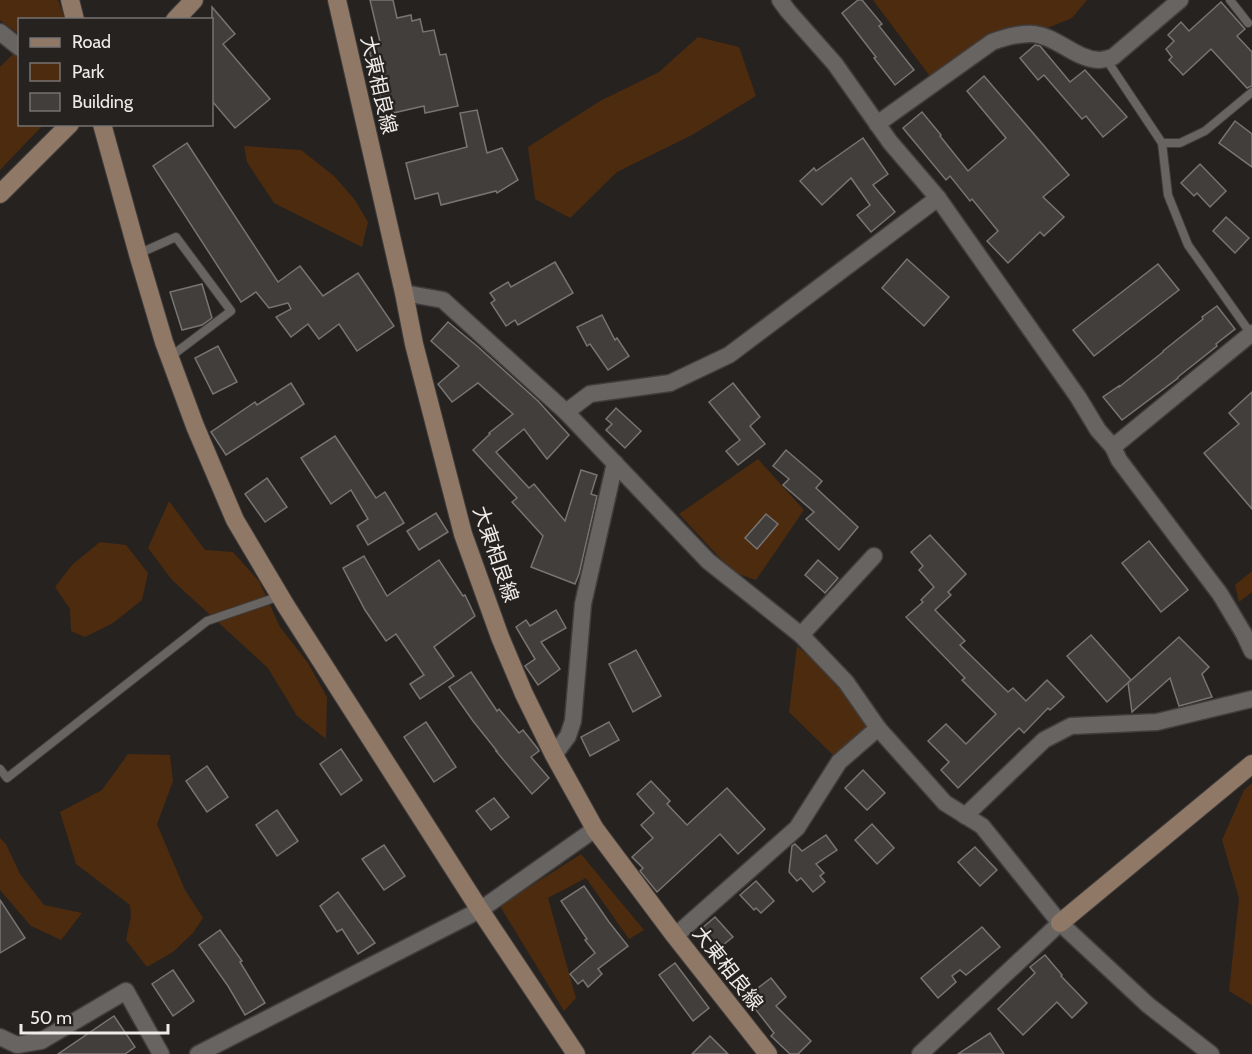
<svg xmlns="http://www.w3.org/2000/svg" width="1252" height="1054" font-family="Cabin,'Noto Sans JP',sans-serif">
	<rect width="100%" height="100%" fill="#262220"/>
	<g fill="#4d2b0e">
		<path d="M0,0H58L65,19L20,20L19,34L0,20Z"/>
		<path d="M873,0H1087L1072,18L1033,34L972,56L932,79Z"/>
		<path d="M698,37L739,47L756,96L692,135L617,172L570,218L535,199L528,147L600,101L659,72Z"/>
		<path d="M19,48L20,124L43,125L0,170V67Z"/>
		<path d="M244,146L301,150L334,176L355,200L368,222L362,247L274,203L247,162Z"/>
		<path d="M758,459L804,510L756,580L733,572L679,514Z"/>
		<path d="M169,501L205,550L233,552L259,581L280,627L308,663L327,697L326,739L297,716L268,668L172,580L148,548Z"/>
		<path d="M100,542L126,545L148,573L142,600L113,623L85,637L71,631L70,609L55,587L73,564Z"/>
		<path d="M1252,571V592L1239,602L1235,585Z"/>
		<path d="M797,646L835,679L869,730L834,756L789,712Z"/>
		<path d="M128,754L170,755L173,781L157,824L185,890L203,918L193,933L173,952L147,967L126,940L131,916L130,905L76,864L60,812L102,790Z"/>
		<path d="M1252,783V1005L1229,991L1239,898L1222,840L1244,790Z"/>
		<path d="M0,838L6,844L20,874L44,905L82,913L61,940L31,926L0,890Z"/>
		<path d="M581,854L644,930L629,939L586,878L548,898L576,998L564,1011L500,906Z"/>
	</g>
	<g fill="#413e3b" stroke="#787471" stroke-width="1.5">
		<path d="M370,0H393L397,18L411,15L412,21L420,19L423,32L434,30L440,55L446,54L458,106L425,113L424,106L393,113L391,105L383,107L368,45L380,42Z"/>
		<path d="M858,0H862L882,24L879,26L914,70L895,85L874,58L876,57L842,13Z"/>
		<path d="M1221,2L1245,29L1237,36L1252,52V86L1247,88L1211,49L1183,75L1169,60L1172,57L1166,49L1174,41L1168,35L1181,22L1189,31Z"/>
		<path d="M212,7L235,34L223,44L270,99L235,128L212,101Z"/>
		<path d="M1035,45L1040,46L1070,82L1085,70L1127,117L1103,137L1086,116L1082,119L1044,75L1038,80L1020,58Z"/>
		<path d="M984,76L1069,175L1043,197L1064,217L1044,236L1040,232L1008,263L987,241L998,231L972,199L970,201L950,176L946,180L903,128L922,112L941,135L940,136L968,171L1006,138L967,91Z"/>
		<path d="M477,110L487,153L502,148L518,180L497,193L496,191L441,205L438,193L415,199L406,163L467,147L460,113Z"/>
		<path d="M1235,121L1252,134V167L1219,143Z"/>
		<path d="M863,138L888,174L873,185L895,212L871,232L857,215L870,205L851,178L822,205L800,181L814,168L816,171Z"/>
		<path d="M187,143L278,282L300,266L323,296L358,273L394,326L357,351L339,324L319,339L308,324L291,337L276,317L291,309L288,303L269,308L256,292L241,302L153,166Z"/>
		<path d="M1200,164L1226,191L1210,207L1197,193L1194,196L1181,183Z"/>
		<path d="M1226,217L1249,238L1235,253L1213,231Z"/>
		<path d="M907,259L949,297L924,326L882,288Z"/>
		<path d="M555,262L573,293L518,325L515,320L506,326L491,303L495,300L490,293L508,282L511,287Z"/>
		<path d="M1158,264L1179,290L1094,356L1073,330Z"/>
		<path d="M202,284L212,318L202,325L182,330L170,292Z"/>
		<path d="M1217,306L1235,329L1216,344L1217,346L1178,377V378L1122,420L1103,397L1119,386V387L1163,352V351L1203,319L1202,317Z"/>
		<path d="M602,315L615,340L617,338L629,356L608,370L590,344L587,346L577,327Z"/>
		<path d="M448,322L477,346L538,401L569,435L547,459L524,429L496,452L529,488L534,484L565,521L581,470L597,475L591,494L597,496L579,574L575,584L531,567L543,536L512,502L517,498L473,450L490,434L489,433L513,414L478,383L452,402L438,384L459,366L431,341Z"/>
		<path d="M218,346L237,382L213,394L195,358Z"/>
		<path d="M291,383L304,404L226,455L211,432L255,402L257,405Z"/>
		<path d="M733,383L760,417L750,426L765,444L738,465L726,451L740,440L709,402Z"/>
		<path d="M1252,392V509L1204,453L1239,424L1229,413Z"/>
		<path d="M616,408L641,431L625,448L606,430L612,424L606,419Z"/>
		<path d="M335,436L376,498L385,492L404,523L368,545L357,526L368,519L351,490L331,504L301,458Z"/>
		<path d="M786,450L822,481L816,488L858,527L839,550L806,519L814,512L783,485L789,479L773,466Z"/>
		<path d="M267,478L287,507L265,522L245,494Z"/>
		<path d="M436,513L448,532L419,550L407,531Z"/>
		<path d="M766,514L778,524L757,549L745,538Z"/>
		<path d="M930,535L966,574L948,592L951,595L935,610L965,641L960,645L1008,692L1013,688L1026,701L1047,680L1064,697L1050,710L1048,708L1024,733L1019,728L958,788L941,770L949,762L928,741L946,724L966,744L996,714L962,680L965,678L906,617L923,602L921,600L934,587L919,570L923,566L911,552Z"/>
		<path d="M1149,541L1188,590L1161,612L1122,563Z"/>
		<path d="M364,556L387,596L439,560L463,596L465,595L475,616L434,647L454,676L420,699L410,684L424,675L396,634L386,641L365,610L343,568Z"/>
		<path d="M818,560L838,578L825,593L805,575Z"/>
		<path d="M556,610L566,628L541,642L560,669L538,685L525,666L535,659L516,627L526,620L530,626Z"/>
		<path d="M1091,635L1131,680L1107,702L1067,656Z"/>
		<path d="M1179,637L1209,667L1202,674L1212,697L1179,706L1170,678L1132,712L1128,683Z"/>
		<path d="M636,650L661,696L633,712L609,664Z"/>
		<path d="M471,672L497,711L499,709L519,733L523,730L538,749L539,751L531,757L549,778L532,794L496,751H497L473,721L449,687Z"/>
		<path d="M426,722L456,767L434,782L404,737Z"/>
		<path d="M609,722L619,740L590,756L581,737Z"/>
		<path d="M341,749L362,780L341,795L320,764Z"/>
		<path d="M207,766L228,797L207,812L186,781Z"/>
		<path d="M863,770L885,793L867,810L845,788Z"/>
		<path d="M651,781L670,801L667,804L687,825L727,788L765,829L738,854L720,834L657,892L640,871L643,868L632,857L653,838L641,825L654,813L637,794Z"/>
		<path d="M494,798L509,817L491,830L476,811Z"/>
		<path d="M277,810L298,841L277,856L256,825Z"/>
		<path d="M872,824L894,848L877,864L855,840Z"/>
		<path d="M826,835L837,850L816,864L824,873L820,876L825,882L813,892L801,878L797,881L789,872L792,846L795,844L802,851Z"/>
		<path d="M384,845L405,876L384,890L362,859Z"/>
		<path d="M975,847L997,870L980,886L958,862Z"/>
		<path d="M756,881L774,901L761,913L756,908L754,910L740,895Z"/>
		<path d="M584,886L609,922L628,946L598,969L602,974L588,987L583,980L578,984L570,974L595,953L585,940L587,939L561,901Z"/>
		<path d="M338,892L375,943L358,954L342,929L337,932L320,906Z"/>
		<path d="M0,900L25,938L0,953Z"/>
		<path d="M715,917L733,937L718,949L701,929Z"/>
		<path d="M982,927L1000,947L966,975L960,970L952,976L956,982L938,998L921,978Z"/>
		<path d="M220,930L242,961L240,962L265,1003L245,1015L228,986L199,945Z"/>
		<path d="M1045,955L1062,975L1061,976L1087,1003L1072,1018L1057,1002L1023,1035L998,1009L1035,973L1030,967Z"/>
		<path d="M675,963L709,1008L693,1021L659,975Z"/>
		<path d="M173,970L194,1001L173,1016L152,984Z"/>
		<path d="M771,978L786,997L776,1006L811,1041L798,1054H790L771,1036L774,1033L746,997Z"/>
		<path d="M114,1016L135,1047L125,1054H58Z"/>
		<path d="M990,1033L1004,1054H958Z"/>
		<path d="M710,1036L728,1054H692Z"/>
	</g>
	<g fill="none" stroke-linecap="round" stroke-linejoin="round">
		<defs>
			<g id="lane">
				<path d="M1230,0L1248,23"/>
				<path d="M1106,59L1162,143L1168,195L1188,245L1251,334"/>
				<path d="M1162,143H1180L1205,131L1252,92"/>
				<path d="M138,254L176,237L231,311L170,357"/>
				<path d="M0,769L7,778L207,621L280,596"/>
			</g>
			<g id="street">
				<path d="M780,0L788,11L835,64L890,142L938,198L1078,397L1098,430L1113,447L1119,460L1220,594L1244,634L1252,651"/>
				<path d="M0,32L20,48"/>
				<path d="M877,124L992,42C1006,37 1019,33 1034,34C1058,37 1075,59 1099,60C1104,60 1109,58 1113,57L1180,0"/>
				<path d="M404,293L443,300L566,412L708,561L801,635L846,682L878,728L945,803L982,826L1060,923L1148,1005L1211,1054"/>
				<path d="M566,412L590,394L670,383L729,355L938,198"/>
				<path d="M1113,447L1252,333"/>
				<path d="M801,635L874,556"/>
				<path d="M554,755L568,736L573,721L583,604L615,463"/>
				<path d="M965,816L1044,740L1071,726L1157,722L1252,699"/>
				<path d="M675,936L797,828L839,762L878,728"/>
				<path d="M0,1037L17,1045L41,1041L126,991L161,1054"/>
				<path d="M198,1054L480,910L595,829"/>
				<path d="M920,1054L1060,923"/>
			</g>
			<g id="secondary">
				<path d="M70,0L75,20"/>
				<path d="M337,0L404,293L414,344L463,534L500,637L524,694L554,755L595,829L675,936L768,1054"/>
				<path d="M175,20L194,0"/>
				<path d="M102,124L138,254L164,342L195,426L235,520L286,606L480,910L576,1054"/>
				<path d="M0,194L70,124"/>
				<path d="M1060,923L1252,764"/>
			</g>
		</defs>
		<use href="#lane" stroke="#403d3c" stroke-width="10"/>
		<use href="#street" stroke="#403d3c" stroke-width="19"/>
		<use href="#secondary" stroke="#403d3c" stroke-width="20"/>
		<use href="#lane" stroke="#686461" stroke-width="8"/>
		<use href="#street" stroke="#686461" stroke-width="16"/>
		<use href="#secondary" stroke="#907866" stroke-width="18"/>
	</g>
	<g text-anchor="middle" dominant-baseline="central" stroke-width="4.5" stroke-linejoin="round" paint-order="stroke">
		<g font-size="20" fill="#eeeceb" stroke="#262220">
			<text transform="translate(379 85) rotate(77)">大東相良線</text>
			<text transform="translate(496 554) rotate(71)">大東相良線</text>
			<text transform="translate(728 968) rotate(52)">大東相良線</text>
		</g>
	</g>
	<rect x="18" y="18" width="195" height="108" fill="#262220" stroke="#767371" stroke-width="1.5"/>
	<rect x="30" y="38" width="30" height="9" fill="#907866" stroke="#767371" stroke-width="1.5"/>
	<text x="72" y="48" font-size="18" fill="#eeeceb">Road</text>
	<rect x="30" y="63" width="30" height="18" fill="#4d2b0e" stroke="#767371" stroke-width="1.5"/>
	<text x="72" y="78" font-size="18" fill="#eeeceb">Park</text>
	<rect x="30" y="93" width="30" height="18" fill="#413e3b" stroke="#767371" stroke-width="1.5"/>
	<text x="72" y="108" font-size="18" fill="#eeeceb">Building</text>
	<path d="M21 1024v9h147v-9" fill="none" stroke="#eeeceb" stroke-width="3"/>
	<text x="30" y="1024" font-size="18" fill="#eeeceb" stroke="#262220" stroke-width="4.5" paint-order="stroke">50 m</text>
</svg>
